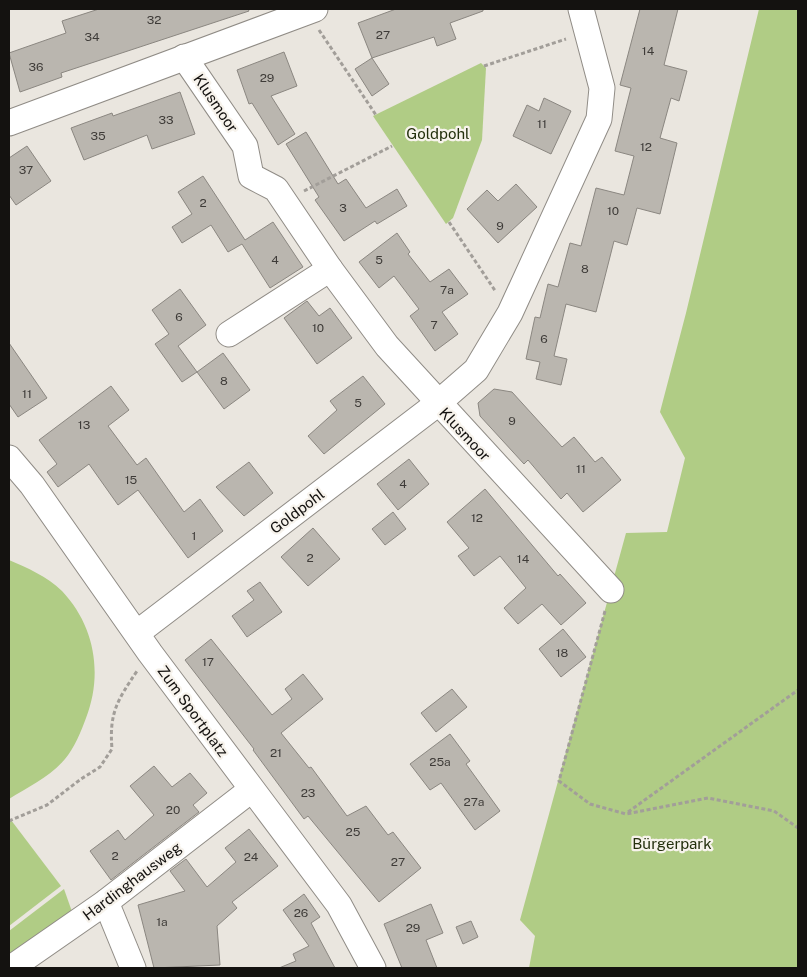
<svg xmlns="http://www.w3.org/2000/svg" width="807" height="977" font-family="'Public Sans',sans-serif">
	<rect width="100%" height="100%" fill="#eae6df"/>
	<g fill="#b0cc85">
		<path d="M759,9H798V968H529L535,936L520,920L626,533L667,532L685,458L660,412L686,313Z"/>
		<path d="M481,63L486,68L482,140L453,218L446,224L373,116Z"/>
		<path d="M9,560C27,568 47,576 62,591C95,626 103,674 86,718C81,732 74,748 65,759C50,777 28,787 9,799Z"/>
		<path d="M11,820L61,886L9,926V822Z"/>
		<path d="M64,889L76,923L9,968V931Z"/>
	</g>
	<g fill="#bab6af" stroke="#8b8781">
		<path d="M99,9H248L249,11L61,73L62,77L20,92L9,53L66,33L62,21Z"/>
		<path d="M396,9H483V11L450,23L456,39L437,46L434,37L372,58L358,23Z"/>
		<path d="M640,9H678L664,65L687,71L679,101L671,98L660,138L677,143L660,214L637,208L627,245L614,241L596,312L566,304L554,356L567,359L561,385L536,379L540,362L526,359L535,317L540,318L548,284L558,287L570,243L581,246L596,188L624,195L634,156L615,151L631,88L620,85Z"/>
		<path d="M284,52L297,86L271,96L295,134L278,145L252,103L249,104L237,70Z"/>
		<path d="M372,58L389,84L372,96L355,69Z"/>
		<path d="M180,92L195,134L152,149L147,135L84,160L71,128L112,113L113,116Z"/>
		<path d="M544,98L571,111L551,154L513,136L527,105L539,111Z"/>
		<path d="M306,132L338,184L346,179L366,208L397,189L407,206L377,224L375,221L344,241L315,200L319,197L286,144Z"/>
		<path d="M27,146L51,181L16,205L9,195V158Z"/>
		<path d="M203,176L245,240L273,222L303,267L270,288L242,244L228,252L211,225L182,243L172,227L192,214L178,192Z"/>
		<path d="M516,184L537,207L498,243L467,209L487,190L498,201Z"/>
		<path d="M397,233L410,252L408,254L430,282L449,269L468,294L442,312L458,334L435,351L410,316L419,309L394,276L379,288L359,262Z"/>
		<path d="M180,289L206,325L178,346L197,372L182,382L155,344L169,334L152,310Z"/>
		<path d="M307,301L319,316L330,308L352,338L317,364L284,318Z"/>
		<path d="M9,343L47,398L18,417L9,404Z"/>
		<path d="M223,353L250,390L224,409L197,372Z"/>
		<path d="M363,376L385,404L324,454L308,436L337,410L330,401Z"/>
		<path d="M111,386L129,410L108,426L137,465L146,458L184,512L200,499L223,531L188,558L138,490L118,505L89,464L58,487L47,472L57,464L39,440Z"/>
		<path d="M494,389L512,392L562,447L574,437L595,462L602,457L621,480L583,512L567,493L561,499L528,460L524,464L480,416L478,403Z"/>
		<path d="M409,459L429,484L398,510L377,484Z"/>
		<path d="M249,462L273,493L244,516L216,487Z"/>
		<path d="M485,489L558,576L560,574L586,603L561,625L542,604L518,624L504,608L526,588L500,556L474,576L458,556L469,548L447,522Z"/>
		<path d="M393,512L406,529L385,545L372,529Z"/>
		<path d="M313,528L340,559L308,586L281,557Z"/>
		<path d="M260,582L282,612L247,637L232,616L254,600L247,591Z"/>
		<path d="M563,629L586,657L561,677L539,649Z"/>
		<path d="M211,639L272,715L292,699L285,689L303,674L323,699L281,733L309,768L311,767L347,816L366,806L388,835L393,832L421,868L379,902L308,816L304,819L253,750L254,749L185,660Z"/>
		<path d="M452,689L467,707L436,732L421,713Z"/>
		<path d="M450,734L470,761L466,764L500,811L475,830L441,783L430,790L410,764Z"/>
		<path d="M154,766L172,787L190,773L207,793L193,805L199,812L111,880L90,851L118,830L125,840L154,815L130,786Z"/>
		<path d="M249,829L278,866L232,902L237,908L217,926L220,965L154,968L138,905L185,891L170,871L186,859L207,887L236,862L225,848Z"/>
		<path d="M304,894L320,917L311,923L335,968H279L296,961L293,954L309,946L283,910Z"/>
		<path d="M431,904L443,933L426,940L437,968H402L384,924Z"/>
		<path d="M471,921L478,937L463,944L456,927Z"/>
	</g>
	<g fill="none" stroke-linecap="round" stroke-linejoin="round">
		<defs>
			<g id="minor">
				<path d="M184,57L245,146L251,176L276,189L330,269L387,346L611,590"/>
				<path d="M9,123L315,9"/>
				<path d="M229,334L330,269"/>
				<path d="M9,458L32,485L150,653L339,905L373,968"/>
				<path d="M137,633L437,404L476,370L510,313L599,119L602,88L581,9"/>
				<path d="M106,902L133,968"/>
				<path d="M11,968L106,902L251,790"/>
			</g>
		</defs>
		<use href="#minor" stroke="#908c86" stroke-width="27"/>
		<g stroke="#a29e99" stroke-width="3" stroke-dasharray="4 2.5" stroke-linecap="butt">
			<path d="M319,30L376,115"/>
			<path d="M484,66L566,39"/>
			<path d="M304,191L392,146"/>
			<path d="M449,222L496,292"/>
			<path d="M605,611L559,781L590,804L626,814L708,798L774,811L798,828"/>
			<path d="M628,812L798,690"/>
			<path d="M9,821L47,805L81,779L100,767L112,749C109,713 117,701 137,671"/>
		</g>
		<use href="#minor" stroke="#fff" stroke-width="25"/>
	</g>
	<g text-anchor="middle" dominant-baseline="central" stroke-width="4.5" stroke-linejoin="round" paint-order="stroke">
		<g font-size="12" fill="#3e3b38">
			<text x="154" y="20">32</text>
			<text x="383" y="35">27</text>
			<text x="92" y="37">34</text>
			<text x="648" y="51">14</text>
			<text x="36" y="67">36</text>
			<text x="267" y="78">29</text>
			<text x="166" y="120">33</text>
			<text x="542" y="124">11</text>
			<text x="98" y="136">35</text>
			<text x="646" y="147">12</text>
			<text x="26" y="170">37</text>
			<text x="203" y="203">2</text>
			<text x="343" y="208">3</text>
			<text x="613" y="211">10</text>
			<text x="500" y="226">9</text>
			<text x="275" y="260">4</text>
			<text x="379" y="260">5</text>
			<text x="585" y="269">8</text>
			<text x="447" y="290">7a</text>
			<text x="179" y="317">6</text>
			<text x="434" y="325">7</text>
			<text x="318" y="328">10</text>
			<text x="544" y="339">6</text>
			<text x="224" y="381">8</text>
			<text x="27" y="394">11</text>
			<text x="358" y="403">5</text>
			<text x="512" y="421">9</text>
			<text x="84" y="425">13</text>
			<text x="581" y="469">11</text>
			<text x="131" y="480">15</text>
			<text x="403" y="484">4</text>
			<text x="477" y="518">12</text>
			<text x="194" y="536">1</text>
			<text x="310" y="558">2</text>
			<text x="523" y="559">14</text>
			<text x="562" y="653">18</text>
			<text x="208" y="662">17</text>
			<text x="276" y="753">21</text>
			<text x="440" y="762">25a</text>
			<text x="308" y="793">23</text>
			<text x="474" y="802">27a</text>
			<text x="173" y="810">20</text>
			<text x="353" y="832">25</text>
			<text x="115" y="856">2</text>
			<text x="251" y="857">24</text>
			<text x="398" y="862">27</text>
			<text x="301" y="913">26</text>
			<text x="162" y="922">1a</text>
			<text x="413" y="928">29</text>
		</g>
		<g font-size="15" fill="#141210" stroke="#f7f3ec">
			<text transform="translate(216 103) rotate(56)">Klusmoor</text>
			<text transform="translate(465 434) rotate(47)">Klusmoor</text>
			<text transform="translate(297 511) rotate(-37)">Goldpohl</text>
			<text transform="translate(193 711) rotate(54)">Zum Sportplatz</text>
			<text transform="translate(132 881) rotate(-37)">Hardinghausweg</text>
		</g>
		<g font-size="15" fill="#24300d" stroke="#f7f3ec">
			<text x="438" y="133">Goldpohl</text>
			<text x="672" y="843">Bürgerpark</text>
		</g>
	</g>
	<rect width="807" height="977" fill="none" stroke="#141210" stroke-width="20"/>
</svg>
